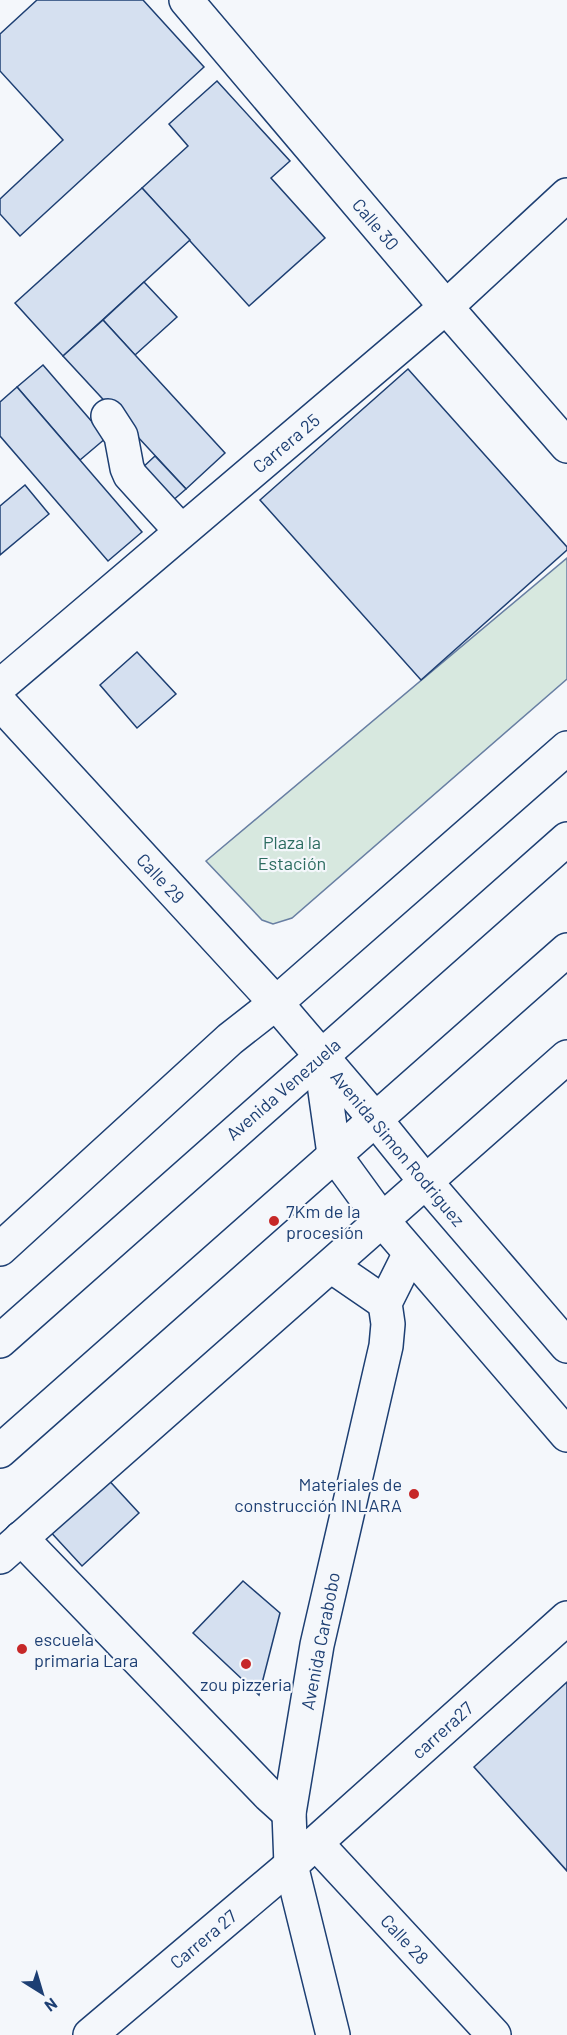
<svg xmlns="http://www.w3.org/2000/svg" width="567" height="2035" font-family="Barlow,sans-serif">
	<rect width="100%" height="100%" fill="#f4f7fb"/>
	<path fill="#d7e8df" stroke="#687fa3" stroke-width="1.5" d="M567,558V679L292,918L273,924L262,920L206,861Z"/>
	<g fill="#d5e0f0" stroke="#1d3f73" stroke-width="1.5">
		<path d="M37,0H143L204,67L20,236L0,214V199L63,140L0,71V34Z"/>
		<path d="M217,81L290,161L271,178L325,238L249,306L142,188L188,146L169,124Z"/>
		<path d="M142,188L190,240L63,356L15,303Z"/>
		<path d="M144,282L177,317L135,355L103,320Z"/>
		<path d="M103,320L225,453L186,489L63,356Z"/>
		<path d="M43,365L106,438L80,460L17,387Z"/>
		<path d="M408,369L567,547V550L421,680L260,500Z"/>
		<path d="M17,387L142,532L108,561L0,436V402Z"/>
		<path d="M155,456L186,489L171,502L141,469Z"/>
		<path d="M25,485L49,514L0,555V506Z"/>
		<path d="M137,652L176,694L137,728L100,685Z"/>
		<path d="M103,1474L139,1513L82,1566L46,1527Z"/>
		<path d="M243,1581L280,1613L259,1695L193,1633Z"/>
		<path d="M567,1682V1871L474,1767Z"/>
	</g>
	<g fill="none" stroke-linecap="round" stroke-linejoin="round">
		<defs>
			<g id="minor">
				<path d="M186,0L446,307L567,446"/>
				<path d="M108,416L121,436L127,468L130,475L181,531"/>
				<path d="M0,686L446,307L567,195"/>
				<path d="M0,703L276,1003L375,1119L425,1181L567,1346"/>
				<path d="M320,1056L334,1154L382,1220L567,1435"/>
				<path d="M0,1249L230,1039L276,1003L567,748"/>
				<path d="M331,1266L385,1303"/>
				<path d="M0,1341L567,839"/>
				<path d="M0,1451L567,950"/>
				<path d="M21,1538L269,1795L289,1813"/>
				<path d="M0,1557L567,1057"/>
				<path d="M316,1843L494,2035"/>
				<path d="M90,2035L291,1865L567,1618"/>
				<path d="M333,2035L291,1865L289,1813L317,1645L386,1346L388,1324L385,1303L410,1253"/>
			</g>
		</defs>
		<use href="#minor" stroke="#1d3f73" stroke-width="36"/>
		<use href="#minor" stroke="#f4f7fb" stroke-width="33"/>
	</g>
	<g fill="#c62828" stroke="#f4f7fb" stroke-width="2">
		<circle cx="274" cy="1221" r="6"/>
		<circle cx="414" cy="1494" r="6"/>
		<circle cx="22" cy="1649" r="6"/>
		<circle cx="246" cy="1664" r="6"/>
	</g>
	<g text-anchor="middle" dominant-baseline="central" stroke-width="4.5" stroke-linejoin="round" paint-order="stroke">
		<g font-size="18" fill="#1d3f73" stroke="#f4f7fb">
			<text transform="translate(376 224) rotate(50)">Calle 30</text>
			<text transform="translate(286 443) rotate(-40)">Carrera 25</text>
			<text transform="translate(161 878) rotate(47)">Calle 29</text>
			<text transform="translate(283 1089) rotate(-41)">Avenida Venezuela</text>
			<text transform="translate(398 1148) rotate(50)">Avenida Simon Rodriguez</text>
			<text transform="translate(320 1641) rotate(-79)">Avenida Carabobo</text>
			<text transform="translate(442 1730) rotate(-42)">carrera27</text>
			<text transform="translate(203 1939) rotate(-40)">Carrera 27</text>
			<text transform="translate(405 1939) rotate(47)">Calle 28</text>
		</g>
		<g font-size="18" fill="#2c6c60" stroke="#f4f7fb">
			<text x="292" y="842">Plaza la<tspan x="292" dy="21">Estación</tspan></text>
		</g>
		<g font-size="18" fill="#1d3f73" stroke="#f4f7fb" text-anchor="start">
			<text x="286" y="1211">7Km de la<tspan x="286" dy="21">procesión</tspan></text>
			<text x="402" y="1484" text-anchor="end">Materiales de<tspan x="402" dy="21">construcción INLARA</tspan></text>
			<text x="34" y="1639">escuela<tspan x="34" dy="21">primaria Lara</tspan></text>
			<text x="246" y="1684" text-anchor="middle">zou pizzeria</text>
		</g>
	</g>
	<g transform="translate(42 1993) rotate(143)" stroke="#f4f7fb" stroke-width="4.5" paint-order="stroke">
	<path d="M0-4.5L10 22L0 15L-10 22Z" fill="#1d3f73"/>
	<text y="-9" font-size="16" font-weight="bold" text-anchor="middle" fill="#1d3f73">N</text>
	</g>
</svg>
